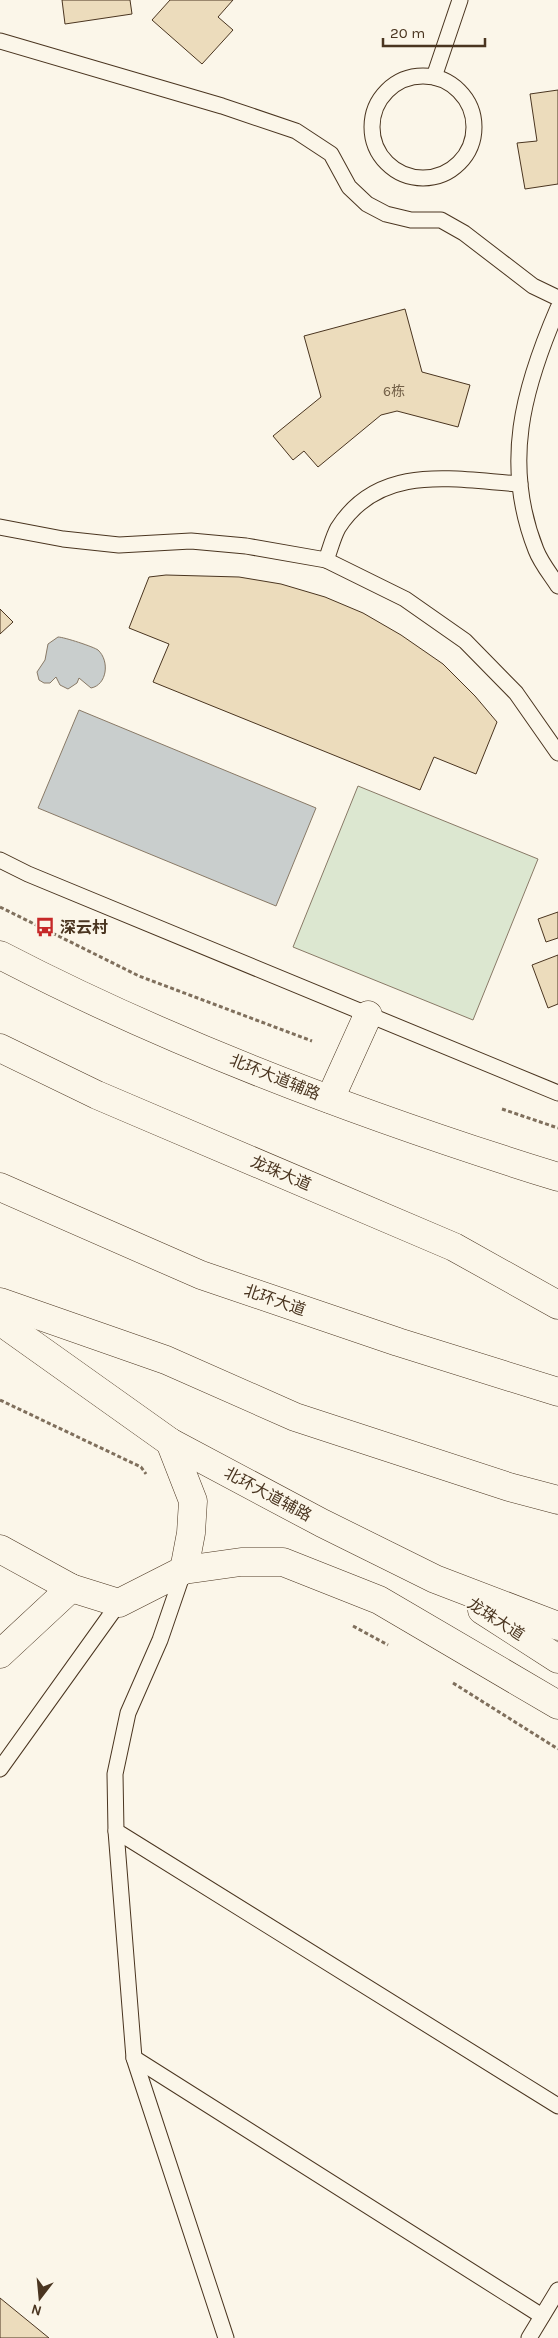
<svg xmlns="http://www.w3.org/2000/svg" width="558" height="2338" font-family="Karla,'Noto Sans SC',sans-serif">
	<rect width="100%" height="100%" fill="#fbf6e9"/>
	<path fill="#dce7d0" stroke="#887966" d="M358,786L538,859L473,1020L293,947Z"/>
	<g fill="#c9cecd" stroke="#887966">
		<path d="M58,637C64,637 94,647 98,650C110,661 107,685 91,688L79,678L77,683L68,689L60,685L56,677L50,683H44L39,680L37,672L45,660L48,644Z"/>
		<path d="M79,710L316,808L276,906L38,808Z"/>
	</g>
	<g fill="#ecdcbc" stroke="#4a3520">
		<path d="M62,0H130L132,14L65,24Z"/>
		<path d="M170,0H233L218,17L233,30L202,64L152,20Z"/>
		<path d="M558,90V184L525,189L517,143L537,141L530,94Z"/>
		<path d="M405,309L422,372L470,385L458,427L397,411L381,415L318,467L304,451L293,460L273,436L321,397L304,336Z"/>
		<path d="M166,575L239,577L281,584L325,597L363,613L401,635L443,664L475,696L497,722L476,774L434,757L420,790L153,682L169,644L129,628L149,577Z"/>
		<path d="M0,609L13,622L0,634Z"/>
		<path d="M558,912V938L546,942L538,919Z"/>
		<path d="M558,955V1004L548,1008L532,965Z"/>
		<path d="M0,2298L49,2338H0Z"/>
	</g>
	<g fill="none" stroke-linecap="round" stroke-linejoin="round">
		<defs>
			<g id="service">
				<path d="M0,41L222,106L296,131L331,154L349,187L367,204L386,214L411,220H441L464,233L533,286L558,298"/>
				<circle cx="423" cy="127" r="51"/>
				<path d="M434,77L460,0"/>
				<path d="M558,308C523,389 502,464 536,550C541,563 551,575 558,586"/>
				<path d="M0,527L63,539L119,545L191,541L246,546L326,560L405,599L465,641L516,693L558,753"/>
				<path d="M326,560C330,550 333,537 338,528C380,462 455,480 520,484"/>
				<path d="M0,860L28,874L558,1093"/>
				<path d="M184,1570L160,1640L128,1713L115,1774L116,1831L558,2106"/>
				<path d="M0,1769L119,1603"/>
				<path d="M116,1831L134,2058L226,2338"/>
				<path d="M134,2058L542,2316"/>
				<path d="M529,2338L558,2290"/>
			</g>
			<g id="minor">
				<path d="M330,1099L368,1015"/>
				<path d="M170,1442L193,1501L191,1533L184,1570"/>
				<path d="M0,1549L71,1588L119,1603L184,1570L241,1562H283L379,1600L558,1705"/>
				<path d="M0,1654L71,1588"/>
			</g>
			<g id="primary">
				<path d="M0,955C177,1047 368,1118 558,1177"/>
				<path d="M0,1048L97,1095L454,1247L558,1305"/>
				<path d="M0,1321L170,1442L322,1523L435,1579L558,1626"/>
				<path d="M482,1610L558,1659"/>
			</g>
			<g id="trunk">
				<path d="M0,1187L201,1275L398,1342L558,1392"/>
				<path d="M0,1302L166,1360L295,1417L509,1487L558,1500"/>
			</g>
		</defs>
		<use href="#service" stroke="#4a3520" stroke-width="17"/>
		<use href="#minor" stroke="#4a3520" stroke-width="29"/>
		<use href="#primary" stroke="#4a3520" stroke-width="29"/>
		<use href="#trunk" stroke="#4a3520" stroke-width="29"/>
		<g stroke="#7f6f5c" stroke-width="3" stroke-dasharray="4 2.5" stroke-linecap="butt">
			<path d="M0,907L139,976L312,1041"/>
			<path d="M502,1109L558,1128"/>
			<path d="M0,1400L141,1467L146,1474"/>
			<path d="M353,1626L388,1645"/>
			<path d="M453,1683L558,1749"/>
		</g>
		<use href="#service" stroke="#fbf6e9" stroke-width="15"/>
		<use href="#minor" stroke="#fbf6e9" stroke-width="28"/>
		<use href="#primary" stroke="#fbf6e9" stroke-width="28"/>
		<use href="#trunk" stroke="#fbf6e9" stroke-width="28"/>
	</g>
	<defs>
		<symbol id="bus-bare" viewBox="-9 -9 18 18"><path d="M-5-6H5V4H4V6H2V4H-2V6H-4V4H-5ZM-3.5-4V0h7V-4ZM-3.5 1.2v1.5H-2V1.2ZM2 1.2v1.5H3.5V1.2Z" fill="#c62828" stroke="#fbf6e9" stroke-width="2.5" paint-order="stroke"/></symbol>
	</defs>
	<g fill-rule="evenodd">
		<use href="#bus-bare" x="31" y="913" width="28" height="28"/>
	</g>
	<g text-anchor="middle" dominant-baseline="central" stroke-width="4" stroke-linejoin="round" paint-order="stroke">
		<g font-size="14" fill="#725f47">
			<text x="394" y="391">6栋</text>
		</g>
		<g font-size="16" font-weight="bold" fill="#4a3520" stroke="#fbf6e9" text-anchor="start">
			<text x="60" y="927">深云村</text>
		</g>
		<g font-size="16" fill="#4a3520" stroke="#fbf6e9">
			<text transform="translate(275 1077) rotate(22)">北环大道辅路</text>
			<text transform="translate(281 1173) rotate(23)">龙珠大道</text>
			<text transform="translate(275 1300) rotate(19)">北环大道</text>
			<text transform="translate(268 1494) rotate(28)">北环大道辅路</text>
			<text transform="translate(496 1619) rotate(33)">龙珠大道</text>
		</g>
	</g>
	<g transform="translate(40 2298) rotate(196)" stroke="#fbf6e9" stroke-width="4" paint-order="stroke">
	<path d="M0-4L9 19L0 12L-9 19Z" fill="#4a3520"/>
	<text y="-8" font-size="14" font-weight="bold" text-anchor="middle" fill="#4a3520">N</text>
	</g>
	<path d="M383 38v8h102v-8" fill="none" stroke="#4a3520" stroke-width="2.5"/>
	<text x="390" y="38" font-size="15" fill="#4a3520" stroke="#fbf6e9" stroke-width="4" paint-order="stroke">20 m</text>
</svg>
